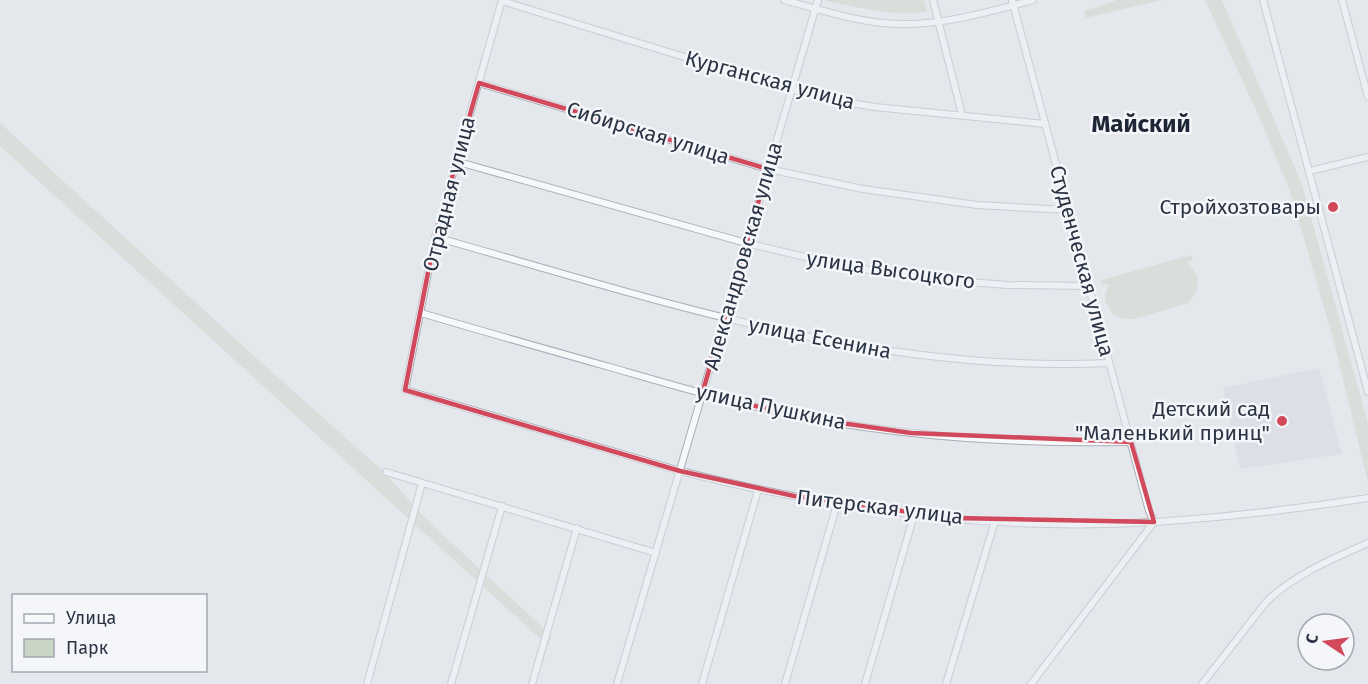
<svg xmlns="http://www.w3.org/2000/svg" width="1368" height="684" font-family="'Fira Sans',sans-serif">
	<rect width="100%" height="100%" fill="#e4e7ec"/>
	<path fill="#d2d6de" d="M1319,368L1342,454L1240,469L1223,388Z"/>
	<g fill="#c9d6c5">
		<path d="M823,0H924L927,11C911,20 844,5 823,0Z"/>
		<path d="M1117,0H1162L1086,18L1084,11Z"/>
		<path d="M1205,0H1222L1302,184L1368,424V483L1334,342L1291,194L1261,121Z"/>
		<path d="M0,123L264,365L383,471L425,518L552,636L548,646L0,146Z"/>
		<path d="M1191,255L1193,260L1186,262C1201,273 1202,290 1188,303L1135,319H1123L1113,314L1106,303L1105,295L1109,284L1102,285L1101,280Z"/>
	</g>
	<g fill="none" stroke-linecap="round" stroke-linejoin="round">
		<defs>
			<g id="minor">
				<path d="M502,0L435,237L405,390L680,471C834,510 996,532 1156,522C1227,517 1298,509 1368,498"/>
				<path d="M784,0C814,8 843,18 874,22C926,30 982,14 1033,0"/>
				<path d="M933,0L962,115"/>
				<path d="M1012,0L1149,511L1154,522L1031,684"/>
				<path d="M1263,0L1368,392"/>
				<path d="M1342,0L1368,97"/>
				<path d="M502,1L782,87L838,101L875,107L1045,124"/>
				<path d="M479,83L768,169L863,189L977,205L1068,210"/>
				<path d="M455,161L746,243L848,267L943,280L1007,285L1088,286"/>
				<path d="M1310,171L1368,157"/>
				<path d="M435,237C658,300 874,374 1109,363"/>
				<path d="M421,313C485,332 549,350 613,368C679,387 746,407 815,419C919,438 1025,444 1131,442"/>
				<path d="M386,472L656,553"/>
				<path d="M367,684L422,483"/>
				<path d="M451,684L502,506"/>
				<path d="M532,684L577,528"/>
				<path d="M617,684L818,0"/>
				<path d="M702,684L758,490"/>
				<path d="M785,684L837,504"/>
				<path d="M865,684L914,515"/>
				<path d="M946,684L995,521"/>
				<path d="M1202,684L1267,601C1296,574 1332,559 1368,543"/>
			</g>
		</defs>
		<use href="#minor" stroke="#a9aeb7" stroke-width="8"/>
		<use href="#minor" stroke="#f7f8fa" stroke-width="6"/>
	</g>
	<path d="M0 0H1368V684H0ZM479,83L768,169L702,394L813,419L911,433L1131,442L1154,522L953,518L794,496L680,471L405,390L435,237Z" fill="#e4e7ec" fill-opacity=".55" fill-rule="evenodd"/>
	<path fill="none" stroke="#d1495b" stroke-width="4.5" stroke-linejoin="round" d="M479,83L768,169L702,394L813,419L911,433L1131,442L1154,522L953,518L794,496L680,471L405,390L435,237Z"/>
	<g fill="#d1495b" stroke="#f4f6f9" stroke-width="2">
		<circle cx="1333" cy="207" r="6"/>
		<circle cx="1282" cy="421" r="6"/>
	</g>
	<g text-anchor="middle" dominant-baseline="central" stroke-width="5" stroke-linejoin="round" paint-order="stroke">
		<g font-size="21" fill="#2b3445" stroke="#f4f6f9">
			<text transform="translate(770 80) rotate(15)">Курганская улица</text>
			<text transform="translate(648 133) rotate(17)">Сибирская улица</text>
			<text transform="translate(449 194) rotate(-76)">Отрадная улица</text>
			<text transform="translate(743 256) rotate(-74)">Александровская улица</text>
			<text transform="translate(1082 261) rotate(75)">Студенческая улица</text>
			<text transform="translate(891 270) rotate(8)">улица Высоцкого</text>
			<text transform="translate(820 338) rotate(11)">улица Есенина</text>
			<text transform="translate(771 407) rotate(12)">улица Пушкина</text>
			<text transform="translate(880 507) rotate(7)">Питерская улица</text>
		</g>
		<g font-size="21" fill="#2b3445" stroke="#f4f6f9" text-anchor="end">
			<text x="1321" y="207">Стройхозтовары</text>
			<text x="1270" y="409">Детский сад<tspan x="1270" dy="24">"Маленький принц"</tspan></text>
		</g>
		<g font-size="24" font-weight="bold" fill="#1d2536" stroke="#f4f6f9">
			<text x="1141" y="124">Майский</text>
		</g>
	</g>
	<rect x="12" y="594" width="195" height="78" fill="#f4f6f9" stroke="#a4a8b1" stroke-width="1.5"/>
	<rect x="24" y="614" width="30" height="9" fill="#f7f8fa" stroke="#a4a8b1" stroke-width="1.5"/>
	<text x="66" y="624" font-size="18" fill="#2b3445">Улица</text>
	<rect x="24" y="639" width="30" height="18" fill="#c9d6c5" stroke="#a4a8b1" stroke-width="1.5"/>
	<text x="66" y="654" font-size="18" fill="#2b3445">Парк</text>
	<g transform="translate(1326 642) rotate(283)"><circle r="28" fill="#f4f6f9" stroke="#a4a8b1" stroke-width="1.5"/>
	<path d="M0-4.5L10 22L0 15L-10 22Z" fill="#d1495b"/>
	<text y="-9" font-size="16" font-weight="bold" text-anchor="middle" fill="#2b3445">С</text>
	</g>
</svg>
